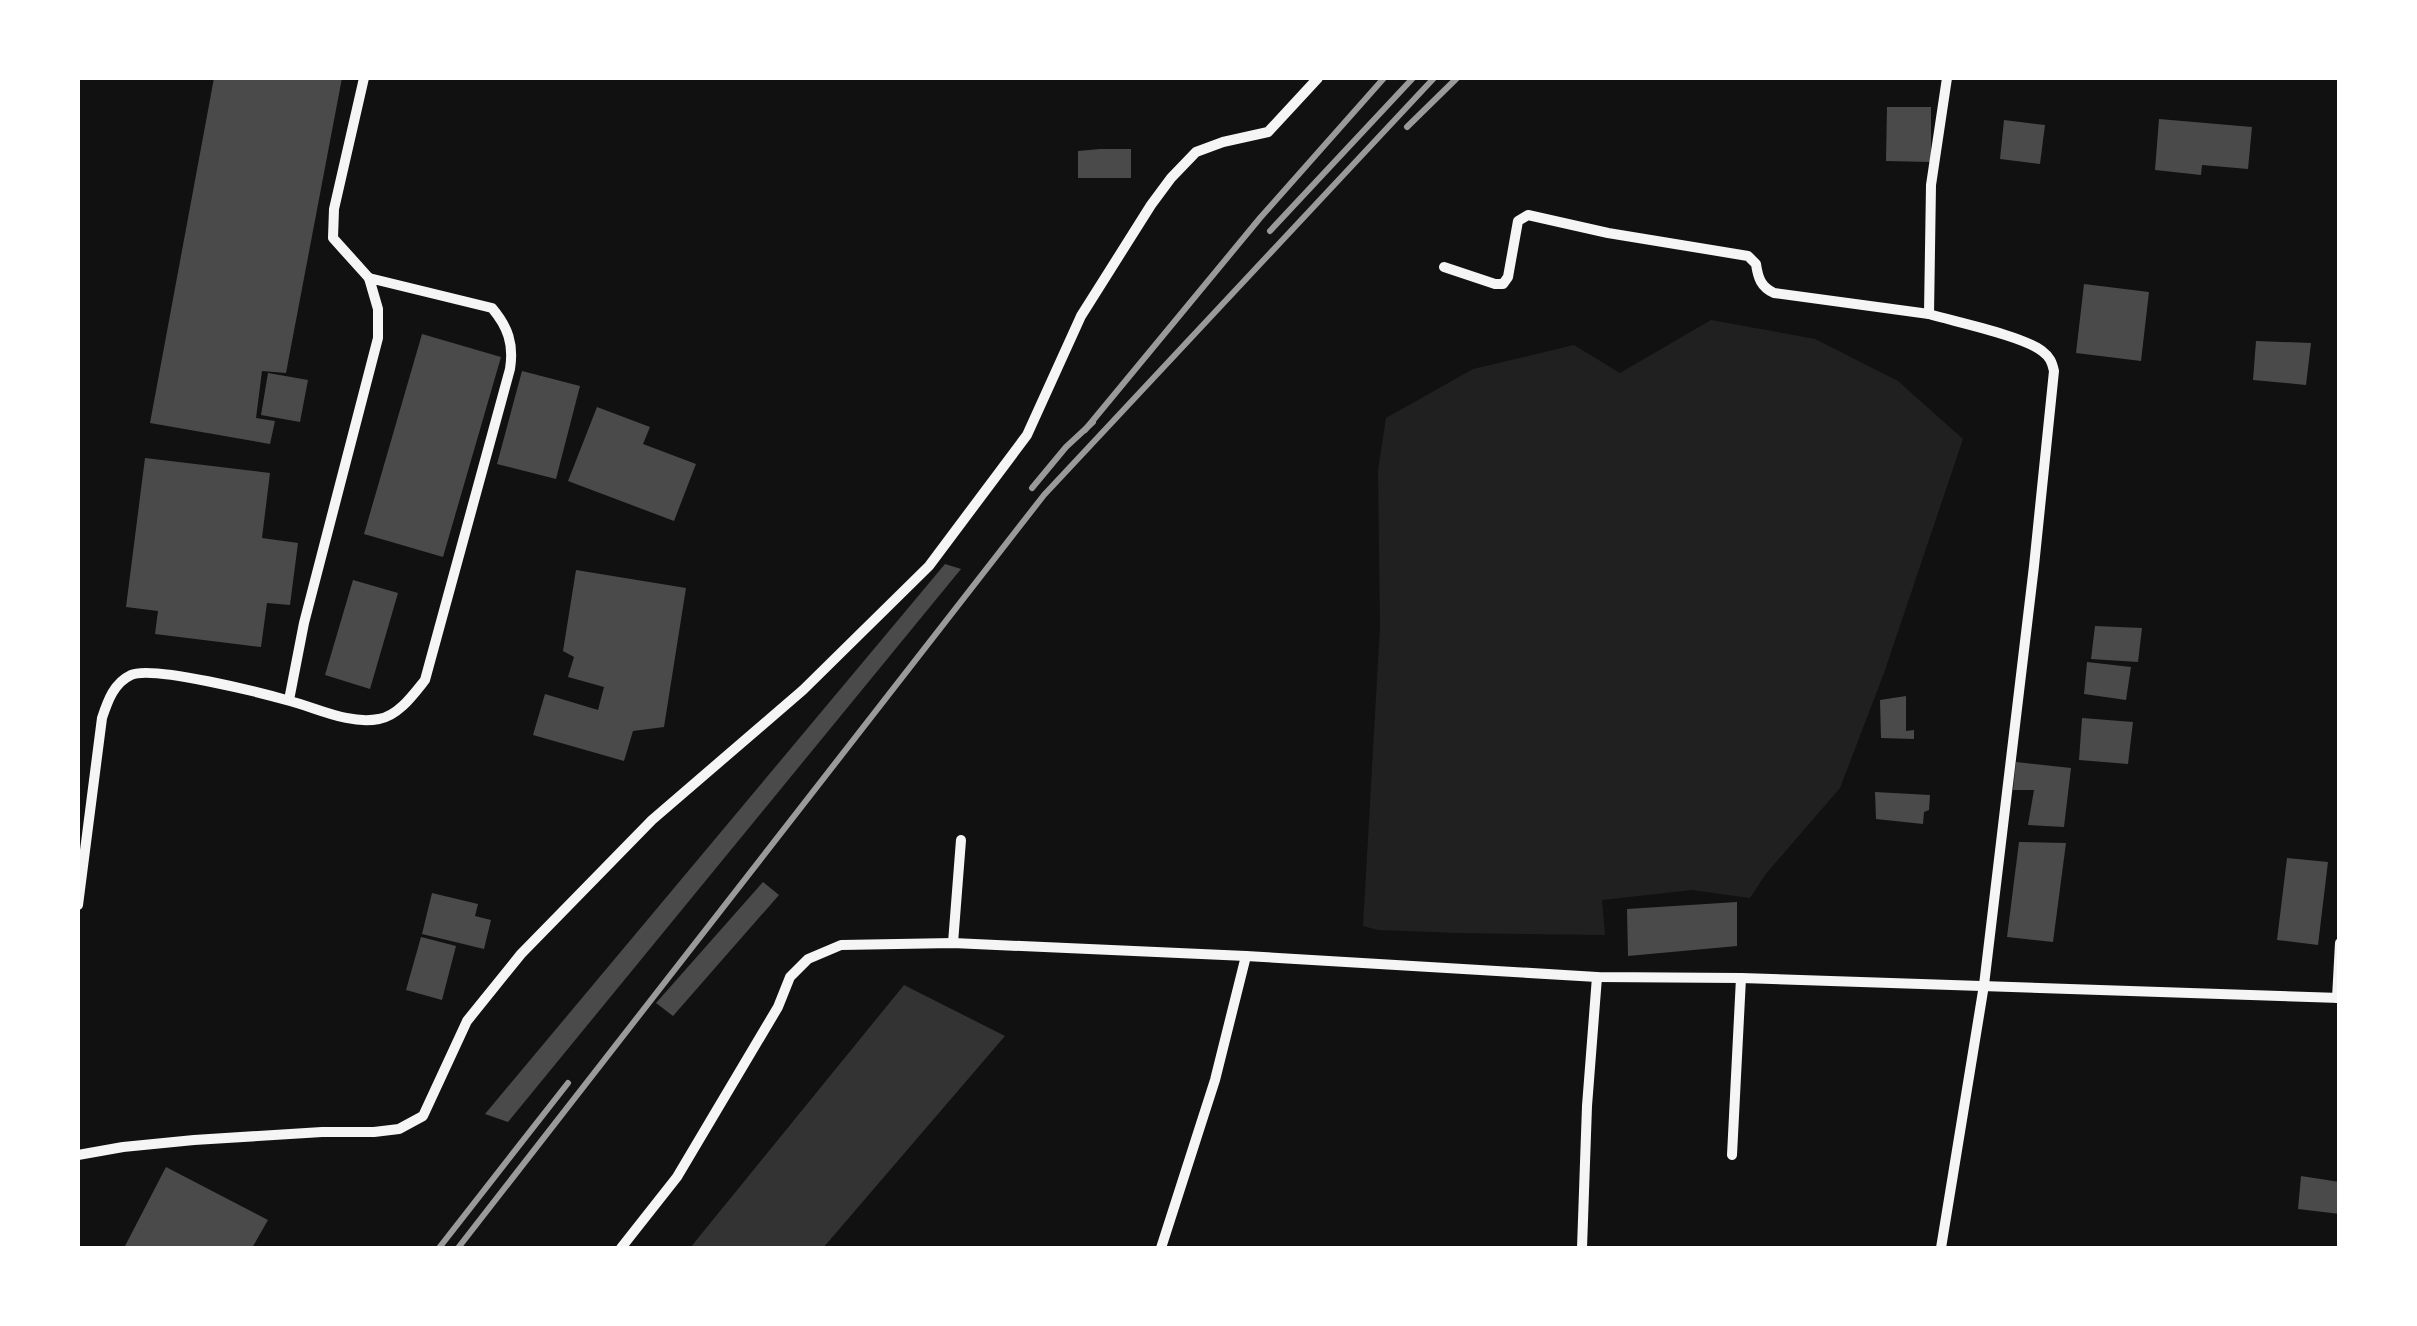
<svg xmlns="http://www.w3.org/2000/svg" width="2417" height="1326" font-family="Figtree,sans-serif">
	<rect width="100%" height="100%" fill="#111"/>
	<path fill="#202020" d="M1711,320L1815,339L1898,381L1963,439L1884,673L1840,788L1765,875L1750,898L1692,890L1602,900L1605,935L1458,933L1378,930L1363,926L1380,627L1378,470L1386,418L1473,369L1574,345L1620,373Z"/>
	<path fill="#333" d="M904,985L1005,1036L823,1248H690Z"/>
	<g fill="#4a4a4a">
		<path d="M214,78H342L286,373L262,371L256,418L275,421L270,444L150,423Z"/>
		<path d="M1887,107H1931V162L1886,161Z"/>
		<path d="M2159,119L2252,127L2248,169L2202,165L2201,175L2155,170Z"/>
		<path d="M2004,120L2045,125L2040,164L2000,159Z"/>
		<path d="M1100,149H1131V178H1078V151Z"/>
		<path d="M2084,284L2149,292L2141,361L2076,353Z"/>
		<path d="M422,334L501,357L443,557L364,534Z"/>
		<path d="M2256,341L2311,343L2306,385L2253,380Z"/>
		<path d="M522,371L580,386L556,479L497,464Z"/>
		<path d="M268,373L308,380L300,422L261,415Z"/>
		<path d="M597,407L650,427L643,444L696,464L674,521L568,481Z"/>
		<path d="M145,458L270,473L262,538L298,543L290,605L267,603L261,647L155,634L158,611L126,607Z"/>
		<path d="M945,564L961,569L508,1122L485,1114Z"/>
		<path d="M576,570L686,588L664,727L633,731L624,761L533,735L545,694L598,710L604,687L568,677L574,657L563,651Z"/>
		<path d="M353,580L398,593L370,689L325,675Z"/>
		<path d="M2095,626L2142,628L2138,662L2091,659Z"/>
		<path d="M2087,662L2131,667L2126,700L2084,694Z"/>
		<path d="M1906,696V731L1914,730V739L1881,738L1880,700Z"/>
		<path d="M2082,718L2133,722L2128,764L2079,760Z"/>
		<path d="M2016,762L2071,768L2064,827L2028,825L2034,790H2013Z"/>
		<path d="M1875,792L1930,795L1929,810L1924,812L1923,824L1876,819Z"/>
		<path d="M2019,842L2066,843L2053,942L2007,937Z"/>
		<path d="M2287,858L2328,862L2318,945L2277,940Z"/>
		<path d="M763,882L779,895L673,1016L656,1003Z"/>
		<path d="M432,893L478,904L475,916L491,920L484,949L422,934Z"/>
		<path d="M1737,902V946L1628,956L1627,909Z"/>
		<path d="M421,937L456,946L442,1000L406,990Z"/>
		<path d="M166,1167L268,1220L252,1248H124Z"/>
		<path d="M2301,1176L2340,1182V1214L2298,1209Z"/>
	</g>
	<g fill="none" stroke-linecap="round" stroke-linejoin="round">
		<g stroke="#f5f5f5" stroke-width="10">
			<path d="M364,78L334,209L333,238L369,278"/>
			<path d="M1444,267L1495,284H1503L1508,277L1518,221L1528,215L1608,233L1748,256L1756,264C1758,278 1761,287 1774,293L1929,314"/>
			<path d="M78,905L102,718C108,700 114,683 131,675C152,665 262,693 290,701C317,708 350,725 379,719C398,716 413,695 425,680L510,369C514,344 508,327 492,308L369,278L378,309V338L304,623L289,700"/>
			<path d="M953,943L961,840"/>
			<path d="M2337,998L2340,943"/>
			<path d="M78,1155L123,1147L194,1140L322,1132H374L399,1129L423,1116L467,1021L521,954L652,820L803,690L929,566L1027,435L1081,316L1151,205L1171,178L1196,152L1223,142L1268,132L1318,78"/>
			<path d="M1732,1155L1741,978"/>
			<path d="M621,1248L677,1177L778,1007L790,977L808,959L841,945L953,943L1246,956L1597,977L1741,978L2340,998"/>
			<path d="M1161,1248L1215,1080L1246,956"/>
			<path d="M1582,1248L1587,1106L1597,977"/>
			<path d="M1941,1248L1984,985L2034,566L2054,371C2052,362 2050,357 2042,351C2023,336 1956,322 1929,314L1931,185L1947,78"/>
		</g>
		<g stroke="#9a9a9a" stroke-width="6">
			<path d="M1407,127L1457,78"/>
			<path d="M1270,231L1413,78"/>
			<path d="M1085,430L1260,218L1384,78"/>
			<path d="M1032,488L1066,447L1093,422"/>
			<path d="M439,1248L568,1083"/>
			<path d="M458,1248L1044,495L1434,78"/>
		</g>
	</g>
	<rect width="2417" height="1326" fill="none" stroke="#ffffff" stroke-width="160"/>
</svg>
